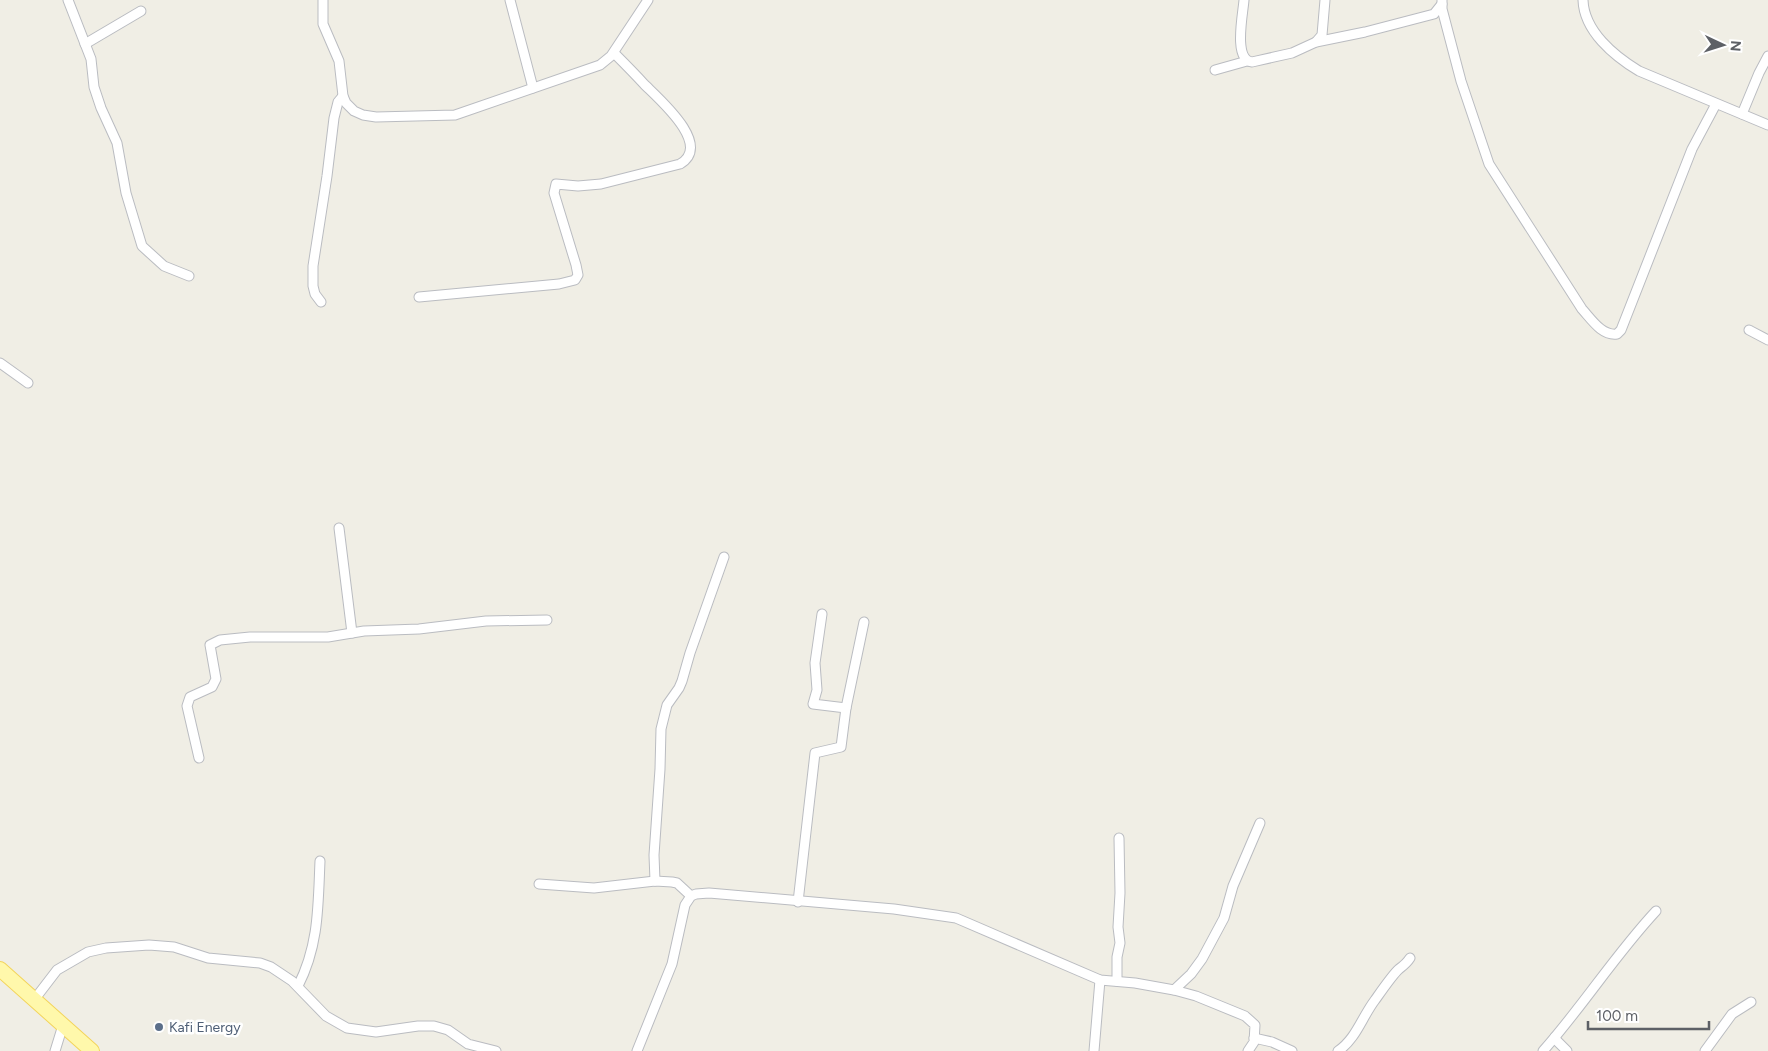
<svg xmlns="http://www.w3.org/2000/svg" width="1768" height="1051" font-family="Figtree,sans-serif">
	<rect width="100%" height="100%" fill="#f0eee5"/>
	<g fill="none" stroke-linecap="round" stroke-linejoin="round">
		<defs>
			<g id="minor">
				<path d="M68,0L91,59L94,87L101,108L117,143L126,193L142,246L164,266L189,276"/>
				<path d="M323,0V24L339,61L343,96L346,103L354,111L363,115L376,117L455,115L600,65L611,56L648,0"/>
				<path d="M510,0L533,88"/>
				<path d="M1244,0C1243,14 1233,60 1252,62L1292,53L1316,42L1365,32L1434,14L1442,4"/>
				<path d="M1442,0V9L1461,81L1489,164L1582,309C1592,320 1602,336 1617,334L1621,330L1692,149L1716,104"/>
				<path d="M1583,0C1584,31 1614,56 1639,71L1768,125"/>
				<path d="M1316,42L1322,35L1325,0"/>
				<path d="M85,44L141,11"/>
				<path d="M1215,70L1247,61"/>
				<path d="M1742,114L1759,73L1768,56"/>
				<path d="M419,297L559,284L575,280L578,275L576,265L554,193L556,184L578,186L601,184L680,164C713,145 659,99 644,84C634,73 624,63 614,53"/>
				<path d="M321,302L315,294L313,286V266L327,176L334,118L338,102L343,96"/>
				<path d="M1749,330L1768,340"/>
				<path d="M0,363L28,383"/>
				<path d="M339,528L352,633"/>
				<path d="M846,708L864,622"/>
				<path d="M199,758L187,706L190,697L212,687L216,679L210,645L220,640L250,637H328L364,631L419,629L486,621L547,620"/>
				<path d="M655,881L654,855L660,769L661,729L667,705L679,688L682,681L690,653L724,557"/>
				<path d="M539,884L594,888L655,881L672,882L677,883L691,896"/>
				<path d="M798,902L815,753L841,747L846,708L813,704L817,690L815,663L822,614"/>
				<path d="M1117,981V957L1120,943L1118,927L1120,893L1119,838"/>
				<path d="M298,986C319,945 318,906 320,861"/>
				<path d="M1174,990L1191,974L1202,959L1224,918L1233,886L1260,823"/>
				<path d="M34,1000L57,970L88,952L106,948L149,945L174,947L208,958L260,963L271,967L292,981L326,1016L347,1028L376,1032L418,1026H434L448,1030L468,1044L496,1051"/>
				<path d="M1555,1037L1557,1041L1567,1051"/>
				<path d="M1254,1038L1272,1042L1292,1051"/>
				<path d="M55,1051L63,1025"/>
				<path d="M637,1051L672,964L685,905L691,896L696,894L709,893L894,909L956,918L1100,980L1135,983L1174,990L1196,996L1245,1016L1255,1025L1254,1042L1248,1051"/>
				<path d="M1094,1051L1100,980"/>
				<path d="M1338,1051C1356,1039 1362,1017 1375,1000C1380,993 1393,974 1399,969C1403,966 1407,963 1410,958"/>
				<path d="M1543,1051C1583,1006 1615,955 1656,911"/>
				<path d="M1705,1051L1732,1014L1751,1002"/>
			</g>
			<path id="primary" d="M0,969L92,1051"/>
		</defs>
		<use href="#minor" stroke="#babcc1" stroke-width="11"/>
		<use href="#primary" stroke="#f3d45b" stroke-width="16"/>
		<use href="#minor" stroke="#fff" stroke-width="9"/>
		<use href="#primary" stroke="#fff8ab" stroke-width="14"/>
	</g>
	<circle fill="#5c6f8a" stroke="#fff" stroke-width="2" cx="159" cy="1027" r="5"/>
	<g text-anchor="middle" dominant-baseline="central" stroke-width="5" stroke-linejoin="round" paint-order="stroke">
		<g font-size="14" fill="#4e5e75" stroke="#fff" text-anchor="start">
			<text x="169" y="1027">Kafi Energy</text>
		</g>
	</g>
	<g transform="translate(1723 45) rotate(94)" stroke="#ffffff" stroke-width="4" paint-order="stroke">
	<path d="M0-4L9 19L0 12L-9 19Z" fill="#5d6066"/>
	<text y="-8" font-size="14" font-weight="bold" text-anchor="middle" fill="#5d6066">N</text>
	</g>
	<path d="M1588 1021v8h121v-8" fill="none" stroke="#5d6066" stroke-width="2.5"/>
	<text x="1596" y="1021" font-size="15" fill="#5d6066" stroke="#ffffff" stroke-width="4" paint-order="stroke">100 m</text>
</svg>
